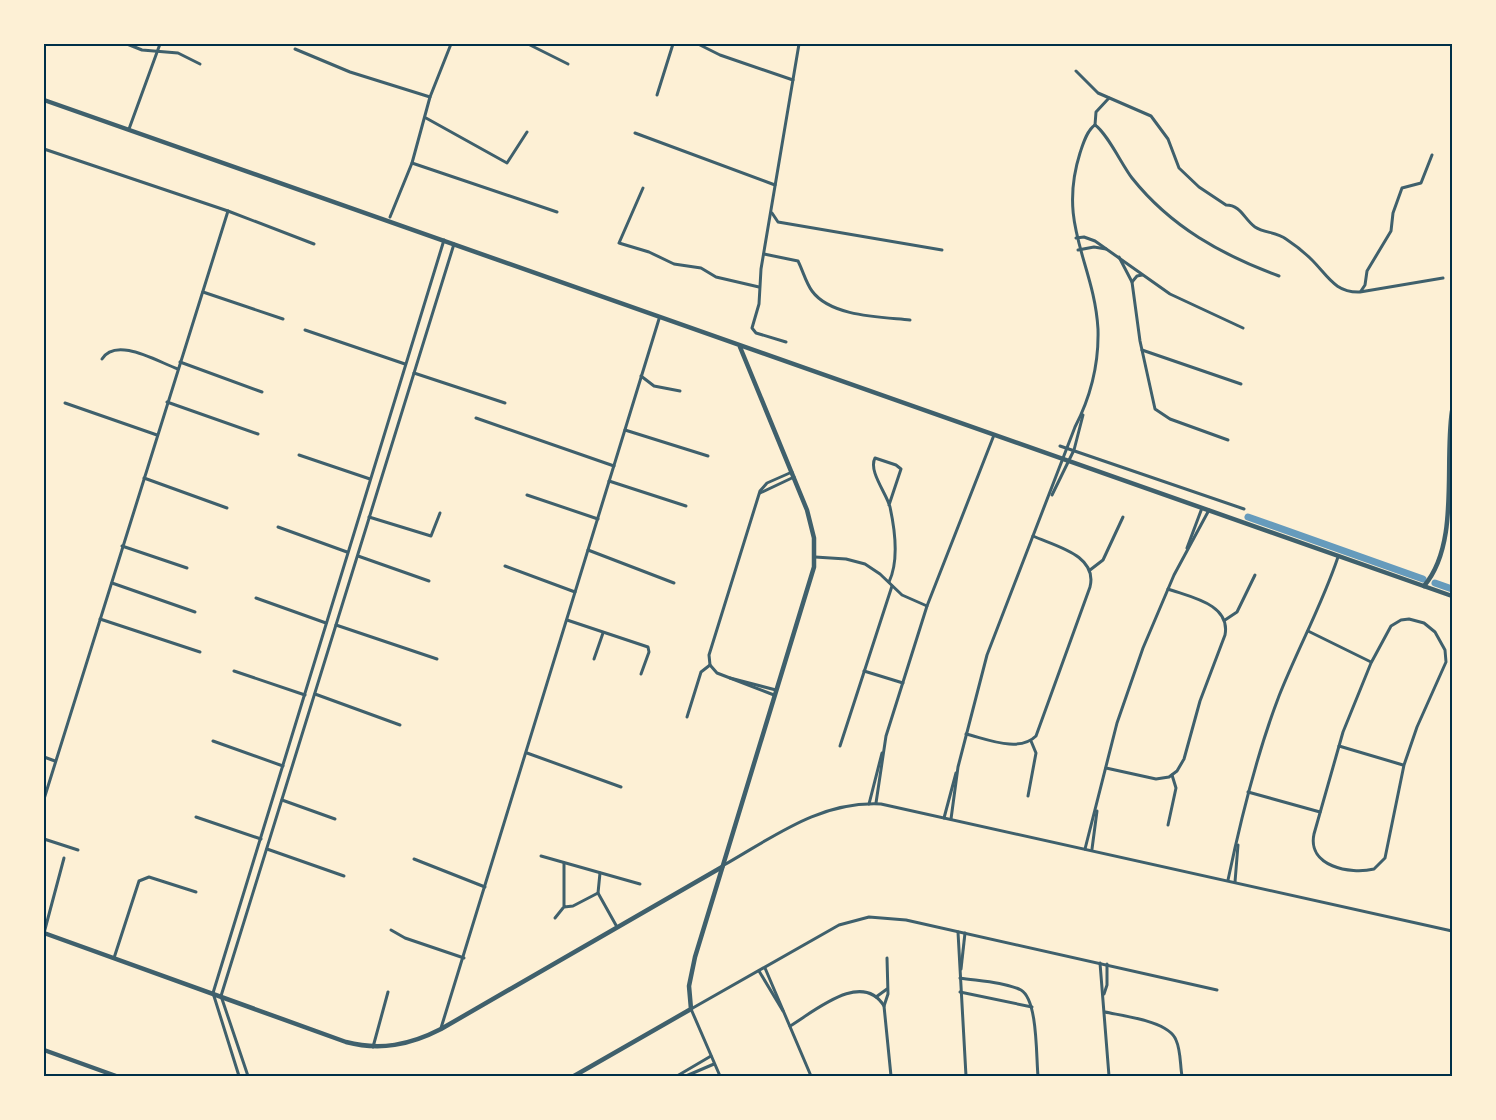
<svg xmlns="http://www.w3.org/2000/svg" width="1496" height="1120" font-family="'IBM Plex Serif',serif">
	<rect width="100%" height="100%" fill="#fdf0d5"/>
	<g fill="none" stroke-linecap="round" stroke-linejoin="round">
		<g stroke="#669bbc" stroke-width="7">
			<path d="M1248,517L1423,579"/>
			<path d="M1435,583L1452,589"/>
		</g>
		<g stroke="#3f606c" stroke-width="3">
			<path d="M127,44L142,50L178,53L200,64"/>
			<path d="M528,44L568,64"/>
			<path d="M698,44L720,55L793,80"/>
			<path d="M295,49L350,72L430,97"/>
			<path d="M1076,71L1098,93L1151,116L1168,139L1179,168L1199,187L1226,205C1241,205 1244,219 1255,227C1264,233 1277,232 1286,239C1295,245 1304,252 1312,260C1328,276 1335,293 1360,292L1443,278"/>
			<path d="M657,95L673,44"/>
			<path d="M426,118L507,163L527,132"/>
			<path d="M1095,125C1107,133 1122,165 1132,178C1171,227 1222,255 1279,276"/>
			<path d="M1095,125L1096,112L1109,98"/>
			<path d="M129,129L160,44"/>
			<path d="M635,133L775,185"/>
			<path d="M44,149L228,211L314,244"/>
			<path d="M412,163L557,212"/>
			<path d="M643,188L619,243L649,252L674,264L701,268L716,277L759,287"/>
			<path d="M772,213L778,222L942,250"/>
			<path d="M390,217L412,163L430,97L451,44"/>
			<path d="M1076,238L1084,237L1095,241L1170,294L1243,328"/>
			<path d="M1078,250L1094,247L1106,249"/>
			<path d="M764,254L798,261C803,271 806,283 812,291C831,317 882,317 910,320"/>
			<path d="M1119,257L1132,282L1140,341L1155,409L1170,419L1228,440"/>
			<path d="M1132,282L1137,276L1142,275"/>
			<path d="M1361,291L1365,285L1367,271L1391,231L1393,213L1402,188L1421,183L1432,155"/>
			<path d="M203,292L283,319"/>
			<path d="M305,330L405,364"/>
			<path d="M786,342L756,333L752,328L759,304L761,269L799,44"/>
			<path d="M1142,350L1241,384"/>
			<path d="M102,359C116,336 158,362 178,369"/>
			<path d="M180,362L262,392"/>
			<path d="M414,373L505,403"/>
			<path d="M641,376L654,386L680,391"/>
			<path d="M167,402L258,434"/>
			<path d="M65,403L157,435"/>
			<path d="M476,418L614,466"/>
			<path d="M625,430L708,456"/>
			<path d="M1060,446L1244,509"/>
			<path d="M299,455L370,479"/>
			<path d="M144,478L227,508"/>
			<path d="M609,481L686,506"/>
			<path d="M760,493L794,477"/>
			<path d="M527,495L598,519"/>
			<path d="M1052,495L1074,450L1083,415"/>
			<path d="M369,517L431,536L440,513"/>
			<path d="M278,527L347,552"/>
			<path d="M122,546L187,568"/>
			<path d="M1187,548L1202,508"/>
			<path d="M588,550L674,583"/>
			<path d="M358,556L429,581"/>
			<path d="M815,557L846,559L865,564L880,574L902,595L927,606"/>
			<path d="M505,566L575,592"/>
			<path d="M1090,570L1103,560L1123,517"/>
			<path d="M889,582C899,561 895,530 890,507C887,494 868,471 875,458L896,465L901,469L889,505"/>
			<path d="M112,583L195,612"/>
			<path d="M256,598L326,623"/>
			<path d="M100,619L200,652"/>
			<path d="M1409,619L1424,623L1435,632L1445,650L1446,662L1417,727L1404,765L1385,858L1374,869C1350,875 1307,866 1314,834L1343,732L1371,663L1391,626L1401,620Z"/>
			<path d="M567,620L648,647L649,652L641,674"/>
			<path d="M1225,620L1237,612L1255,575"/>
			<path d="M336,625L437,659"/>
			<path d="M1308,631L1371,662"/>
			<path d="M594,659L603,633"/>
			<path d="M234,671L305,695"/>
			<path d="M864,671L903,683"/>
			<path d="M730,678L776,690"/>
			<path d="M315,694L400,725"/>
			<path d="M774,695L717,673L710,665L709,655L760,491L767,483L792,472"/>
			<path d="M687,717L701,672L710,665"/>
			<path d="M966,734C987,739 1019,753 1036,736L1090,587C1098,555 1055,546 1033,536"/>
			<path d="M213,741L283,766"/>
			<path d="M840,746L892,586"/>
			<path d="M1339,746L1403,765"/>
			<path d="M527,753L621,787"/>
			<path d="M44,757L55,761"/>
			<path d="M1106,768L1156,779L1169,777L1177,771L1184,759L1200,701L1225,635C1231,604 1190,597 1168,589"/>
			<path d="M1248,792L1320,812"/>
			<path d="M1028,796L1036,753L1031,741"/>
			<path d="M44,799L228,211"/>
			<path d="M282,800L335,819"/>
			<path d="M876,803L886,736L927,606L994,435"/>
			<path d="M869,804L882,753"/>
			<path d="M196,817L261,839"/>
			<path d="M944,818L956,773"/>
			<path d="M951,819L958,767L987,655L1075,427C1091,396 1099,364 1098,329C1094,262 1057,226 1080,153C1083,144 1087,130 1095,125"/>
			<path d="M1168,825L1176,788L1172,775"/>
			<path d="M44,839L78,850"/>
			<path d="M267,849L344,876"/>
			<path d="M1085,849L1117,723L1143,648L1174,575L1209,510"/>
			<path d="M1092,849L1097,811"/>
			<path d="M541,856L640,884"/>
			<path d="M414,859L485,887"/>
			<path d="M564,863V907L573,906L598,893"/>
			<path d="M724,865C775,836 820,801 881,804L1452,931"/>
			<path d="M600,873L598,893L617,927"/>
			<path d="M1228,880C1241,818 1256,756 1279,696C1298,648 1322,605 1338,557"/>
			<path d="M1235,882L1238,845"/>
			<path d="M555,918L563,908"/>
			<path d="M391,930L405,938L464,958"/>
			<path d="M958,932L966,1076"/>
			<path d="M44,933L64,858"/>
			<path d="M114,958L139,881L149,877L196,892"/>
			<path d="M887,958L888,994L884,1006L891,1076"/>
			<path d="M1100,963L1109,1076"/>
			<path d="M765,968L811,1076"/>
			<path d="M961,969L965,933"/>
			<path d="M759,971L783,1011"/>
			<path d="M960,978C979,981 1004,982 1021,990C1038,1000 1036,1057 1038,1076"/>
			<path d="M960,992L1032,1007"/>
			<path d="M1104,994L1107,985V964"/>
			<path d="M876,997L887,989"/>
			<path d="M1105,1012C1123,1016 1169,1021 1176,1040C1181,1051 1180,1065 1182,1076"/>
			<path d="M790,1026C815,1011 862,970 884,1006"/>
			<path d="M441,1028L659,319"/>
			<path d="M373,1047L388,992"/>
			<path d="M239,1076L213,993L444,240"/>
			<path d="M248,1076L221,996L454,244"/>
			<path d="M677,1076L711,1056"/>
			<path d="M686,1076L714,1064"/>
			<path d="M720,1076L691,1009L839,925L869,917L906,920L1217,990"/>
		</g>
		<g stroke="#3f606c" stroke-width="4.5">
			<path d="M44,100L1452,596"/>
			<path d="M1424,586C1460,544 1444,465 1452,411"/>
			<path d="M44,933L346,1042C380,1051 410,1045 441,1029L722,867"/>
			<path d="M44,1050L116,1076"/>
			<path d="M574,1076L691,1009L689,986L695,957L814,567V538L807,510L740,347"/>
		</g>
	</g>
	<rect width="1496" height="1120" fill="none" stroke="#fdf0d5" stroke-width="90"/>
	<rect x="45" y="45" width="1406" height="1030" fill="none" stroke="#003049" stroke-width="2"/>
</svg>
